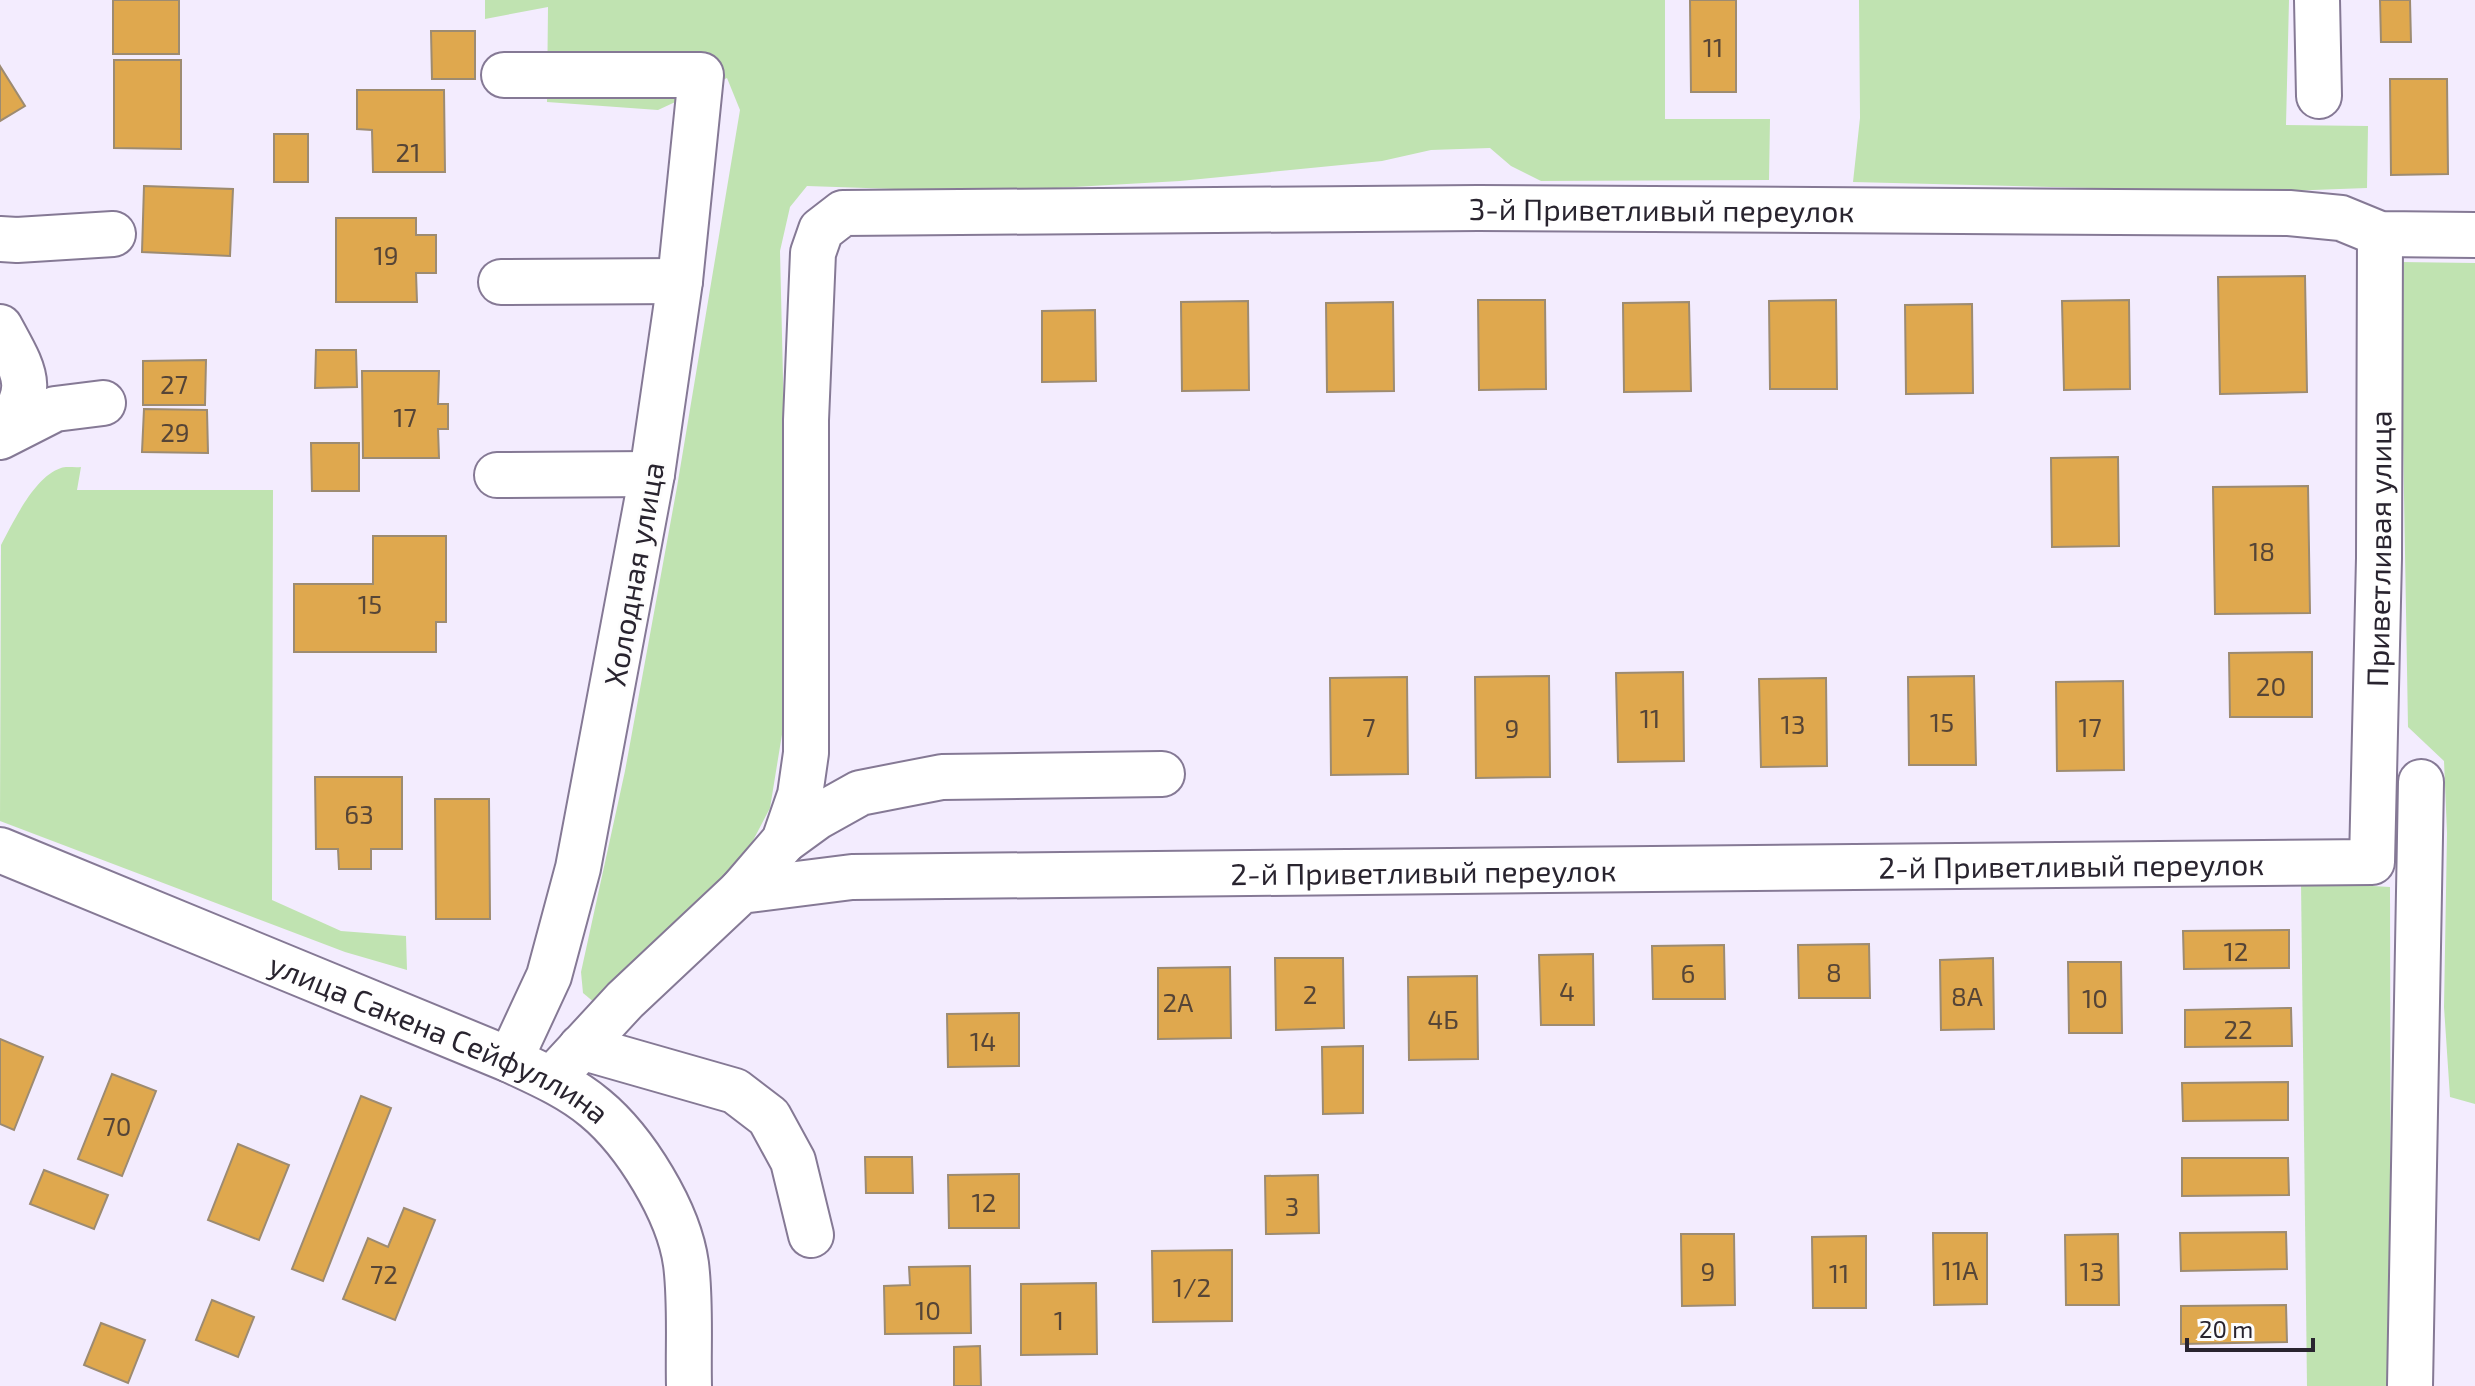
<svg xmlns="http://www.w3.org/2000/svg" width="2475" height="1386" font-family="'Exo 2',sans-serif">
	<rect width="100%" height="100%" fill="#f3ecfe"/>
	<g fill="#c0e3b1">
		<path d="M485,0H1665V119H1770L1769,180L1541,181L1511,166L1490,148L1431,150L1382,161L1180,181L983,192L807,186L790,207L780,251L785,462L786,710L770,808L734,877L595,1003L583,993L581,972L625,771L677,487L740,110L727,78L658,110L547,102L548,7L485,19Z"/>
		<path d="M1859,0H2289L2286,125L2368,126L2367,188L2255,192L1853,182L1860,118Z"/>
		<path d="M2400,262L2475,263V1104L2450,1097L2444,1007L2447,833L2444,761L2408,727Z"/>
		<path d="M81,467L77,490H273L272,900L341,931L406,936L407,970L345,952L0,821L1,545C14,521 34,477 61,468C66,466 75,468 81,467Z"/>
		<path d="M2301,882L2390,887L2391,1386H2307Z"/>
	</g>
	<g fill="#dfa84e" stroke="#9d8b71" stroke-width="2">
		<rect x="113" y="0" width="66" height="54"/>
		<path d="M1690,0H1736V92H1691Z"/>
		<path d="M2380,0H2410L2411,42H2381Z"/>
		<path d="M431,31H475V79H432Z"/>
		<path d="M114,60H181V149L114,148Z"/>
		<path d="M0,66L25,106L0,121Z"/>
		<path d="M2390,79H2447L2448,174L2391,175Z"/>
		<path d="M357,90H444L445,172H373L372,130L357,129Z"/>
		<rect x="274" y="134" width="34" height="48"/>
		<path d="M144,186L233,189L230,256L142,252Z"/>
		<path d="M336,218H416V235H436V273H416L417,302H336Z"/>
		<path d="M2305,276L2307,392L2220,394L2218,277Z"/>
		<path d="M1478,300H1545L1546,389L1479,390Z"/>
		<path d="M1836,300L1837,389H1770L1769,301Z"/>
		<path d="M2129,300L2130,389L2064,390L2062,301Z"/>
		<path d="M1248,301L1249,390L1182,391L1181,302Z"/>
		<path d="M1393,302L1394,391L1327,392L1326,303Z"/>
		<path d="M1689,302L1691,391L1624,392L1623,303Z"/>
		<path d="M1972,304L1973,393L1906,394L1905,305Z"/>
		<path d="M1095,310L1096,381L1042,382V311Z"/>
		<path d="M316,350H356L357,387L315,388Z"/>
		<path d="M206,360L205,405H143V361Z"/>
		<path d="M362,371H439L438,404H448V429H438L439,458H363Z"/>
		<path d="M144,409L207,410L208,453L142,452Z"/>
		<path d="M311,443H359V491H312Z"/>
		<path d="M2118,457L2119,546L2052,547L2051,458Z"/>
		<path d="M2308,486L2310,613L2215,614L2213,487Z"/>
		<path d="M373,536H446V622H436V652H294V584H373Z"/>
		<path d="M2312,652V717H2230L2229,653Z"/>
		<path d="M1683,672L1684,761L1618,762L1616,673Z"/>
		<path d="M1549,676L1550,777L1476,778L1475,677Z"/>
		<path d="M1974,676L1976,765H1909L1908,677Z"/>
		<path d="M1407,677L1408,774L1331,775L1330,678Z"/>
		<path d="M1826,678L1827,766L1761,767L1759,679Z"/>
		<path d="M2123,681L2124,770L2057,771L2056,682Z"/>
		<path d="M315,777H402V849H371V869H339L338,849H316Z"/>
		<path d="M435,799H489L490,919H436Z"/>
		<path d="M2289,930V968L2184,969L2183,931Z"/>
		<path d="M1869,944L1870,998H1799L1798,945Z"/>
		<path d="M1724,945L1725,999H1653L1652,946Z"/>
		<path d="M1593,954L1594,1025H1541L1539,955Z"/>
		<path d="M1275,958H1343L1344,1028L1276,1030Z"/>
		<path d="M1993,958L1994,1029L1941,1030L1940,960Z"/>
		<path d="M2068,962H2121L2122,1033H2069Z"/>
		<path d="M1230,967L1231,1038L1158,1039V968Z"/>
		<path d="M1477,976L1478,1059L1409,1060L1408,977Z"/>
		<path d="M2291,1008L2292,1046L2185,1047V1010Z"/>
		<path d="M1019,1013V1066L948,1067L947,1014Z"/>
		<path d="M0,1039L43,1057L14,1130L0,1124Z"/>
		<path d="M1363,1046V1113L1323,1114L1322,1047Z"/>
		<path d="M112,1074L156,1091L122,1176L78,1159Z"/>
		<path d="M2288,1082V1120L2183,1121L2182,1083Z"/>
		<path d="M361,1096L391,1108L323,1281L292,1269Z"/>
		<path d="M238,1144L289,1165L259,1240L208,1220Z"/>
		<path d="M865,1157H912L913,1193H866Z"/>
		<path d="M2182,1158H2288L2289,1195L2182,1196Z"/>
		<path d="M44,1170L108,1195L94,1229L30,1204Z"/>
		<path d="M1019,1174V1228H949L948,1175Z"/>
		<path d="M1318,1175L1319,1233L1266,1234L1265,1176Z"/>
		<path d="M404,1208L435,1220L395,1320L343,1299L368,1238L388,1247Z"/>
		<path d="M2286,1232L2287,1269L2181,1271L2180,1233Z"/>
		<path d="M1933,1233H1987V1304L1934,1305Z"/>
		<path d="M1681,1234H1734L1735,1305L1682,1306Z"/>
		<path d="M2118,1234L2119,1305H2066L2065,1235Z"/>
		<path d="M1866,1236V1308H1813L1812,1237Z"/>
		<path d="M1232,1250V1321L1153,1322L1152,1251Z"/>
		<path d="M970,1266L971,1333L885,1334L884,1286L910,1285L909,1267Z"/>
		<path d="M1096,1283L1097,1354L1021,1355V1284Z"/>
		<path d="M212,1300L254,1317L238,1357L196,1340Z"/>
		<path d="M2286,1305L2287,1342L2181,1344V1306Z"/>
		<path d="M101,1323L145,1340L128,1383L84,1365Z"/>
		<path d="M980,1346L981,1386H954V1347Z"/>
	</g>
	<g fill="none" stroke-linecap="round" stroke-linejoin="round">
		<defs>
			<g id="minor">
				<path d="M2317,0L2319,96"/>
				<path d="M504,75H701L680,281L652,474L578,868L549,976L510,1060"/>
				<path d="M0,239L17,240L113,234"/>
				<path d="M501,282L680,281"/>
				<path d="M0,327C26,375 38,389 0,435"/>
				<path d="M0,437L55,409L103,403"/>
				<path d="M497,475L652,474"/>
				<path d="M784,841L817,817L860,793L942,777L1162,774"/>
				<path id="s1" d="M0,850L510,1060C540,1074 570,1087 595,1108C635,1141 679,1212 686,1264C691,1303 688,1346 689,1386"/>
				<path id="s2" d="M741,891L784,841L800,795L806,753V420L813,253L821,230L843,213L1478,208L2289,213L2341,218L2380,234L2475,235"/>
				<path d="M581,1047L735,1091L769,1117L793,1161L811,1235"/>
				<path id="s3" d="M552,1079L625,1000L741,891L852,877L2372,862L2379,558L2380,234"/>
				<path d="M2410,1386L2421,782"/>
			</g>
		</defs>
		<use href="#minor" stroke="#857995" stroke-width="48"/>
		<use href="#minor" stroke="#fff" stroke-width="44"/>
	</g>
	<g text-anchor="middle" dominant-baseline="central" stroke-width="6" stroke-linejoin="round" paint-order="stroke">
		<g font-size="26" fill="#564537">
			<text x="1713" y="46">11</text>
			<text x="408" y="151">21</text>
			<text x="386" y="254">19</text>
			<text x="174" y="383">27</text>
			<text x="405" y="416">17</text>
			<text x="175" y="431">29</text>
			<text x="2262" y="550">18</text>
			<text x="370" y="603">15</text>
			<text x="2271" y="685">20</text>
			<text x="1650" y="717">11</text>
			<text x="1942" y="721">15</text>
			<text x="1793" y="723">13</text>
			<text x="1369" y="726">7</text>
			<text x="2090" y="726">17</text>
			<text x="1512" y="727">9</text>
			<text x="359" y="813">63</text>
			<text x="2236" y="950">12</text>
			<text x="1834" y="971">8</text>
			<text x="1688" y="972">6</text>
			<text x="1567" y="990">4</text>
			<text x="1310" y="993">2</text>
			<text x="1967" y="995">8А</text>
			<text x="2095" y="997">10</text>
			<text x="1178" y="1001">2А</text>
			<text x="1443" y="1018">4Б</text>
			<text x="2238" y="1028">22</text>
			<text x="983" y="1040">14</text>
			<text x="117" y="1125">70</text>
			<text x="984" y="1201">12</text>
			<text x="1292" y="1205">3</text>
			<text x="1960" y="1269">11А</text>
			<text x="1708" y="1270">9</text>
			<text x="2092" y="1270">13</text>
			<text x="1839" y="1272">11</text>
			<text x="384" y="1273">72</text>
			<text x="1192" y="1286">1/2</text>
			<text x="928" y="1309">10</text>
			<text x="1059" y="1319">1</text>
		</g>
		<g font-size="30" fill="#29242f" stroke="#fdfdfd">
			<text stroke="none"><textPath href="#s2" startOffset="1528">3-й Приветливый переулок</textPath></text>
			<text stroke="none"><textPath href="#s3" startOffset="2212">Приветливая улица</textPath></text>
			<text transform="translate(633 574) rotate(-80)">Холодная улица</text>
			<text stroke="none"><textPath href="#s3" startOffset="1598">2-й Приветливый переулок</textPath></text>
			<text stroke="none"><textPath href="#s3" startOffset="950">2-й Приветливый переулок</textPath></text>
			<text stroke="none"><textPath href="#s1" startOffset="478">улица Сакена Сейфуллина</textPath></text>
		</g>
	</g>
	<path d="M2187 1338v12h126v-12" fill="none" stroke="#29242f" stroke-width="4"/>
	<text x="2199" y="1338" font-size="24" fill="#29242f" stroke="#fdfdfd" stroke-width="6" paint-order="stroke">20 m</text>
</svg>
